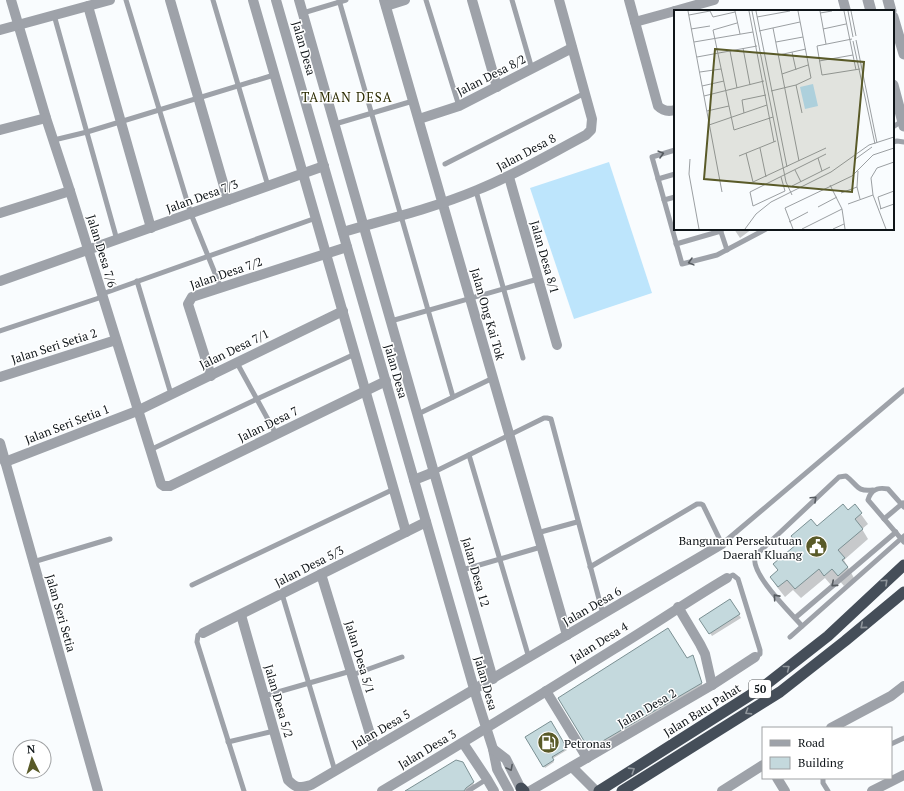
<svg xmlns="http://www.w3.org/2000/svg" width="904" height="791" font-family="'PT Serif',serif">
	<rect width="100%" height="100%" fill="#f9fcfe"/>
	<path fill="#bde5fc" d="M609,162L652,293L574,319L530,188Z"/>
	<g fill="#0003">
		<path d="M734,229H752L740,238Z"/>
		<path d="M855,506L868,524L862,529L868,539L844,560L854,578L844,586L838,579L831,585L825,578L801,598L793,590L785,597L777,587L771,577L778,571L774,564L797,545L792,536L817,528L848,512Z"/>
		<path d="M730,600L741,618L712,636L701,619Z"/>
		<path d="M687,660H694L703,687L592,752L559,698Z"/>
		<path d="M551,723L567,750L552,759L554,762L545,768L526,737Z"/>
		<path d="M462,763L476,788L471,791H408Z"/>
	</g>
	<g fill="#c4d9dd" stroke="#7b9093">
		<path d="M843,504L848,510L855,504L862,513L855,519L863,529L838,550L845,558L842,560L848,567L838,576L832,569L824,576L819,569L795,589L787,580L778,587L770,577L778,570L773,564L797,544L791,536L811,519L817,526Z"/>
		<path d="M730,599L740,614L709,634L699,619Z"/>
		<path d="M668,628L687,658L693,655L702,683L589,749L558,698Z"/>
		<path d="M551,721L567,748L552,757L554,760L543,767L525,737Z"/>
		<path d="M456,760L463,762L474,782L466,788L464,791H405Z"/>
	</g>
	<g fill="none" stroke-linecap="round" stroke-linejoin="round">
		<g stroke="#9ea2a9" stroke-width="5">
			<path d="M126,0L191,214L221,288"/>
			<path d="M213,0L268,186"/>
			<path d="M339,0L453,397"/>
			<path d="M426,0L459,106"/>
			<path d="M512,0L532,69"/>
			<path d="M303,13L346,0"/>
			<path d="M54,15L117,240"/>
			<path d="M335,124L413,101"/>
			<path d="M893,127L899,123L900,120"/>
			<path d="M54,140L87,132L274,75"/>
			<path d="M893,142L897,141L904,142"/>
			<path d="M675,150L652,157L682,264L717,255L766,229"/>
			<path d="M445,164L585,93"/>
			<path d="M658,179L675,174"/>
			<path d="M476,191L523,358"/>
			<path d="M664,200L675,197"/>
			<path d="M720,229L727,250"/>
			<path d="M676,244L721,231"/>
			<path d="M137,281L171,394"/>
			<path d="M102,294L316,218"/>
			<path d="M391,321L538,279"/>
			<path d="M0,331L102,297"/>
			<path d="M237,363L276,434"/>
			<path d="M418,414L493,378"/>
			<path d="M150,450L257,399L355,354"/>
			<path d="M469,455L529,658"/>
			<path d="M434,472L544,418H547L551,419L603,614"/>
			<path d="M904,507L888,489C878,487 871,489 868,500L904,542"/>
			<path d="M884,519L903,503"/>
			<path d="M537,533L577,522"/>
			<path d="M33,562L110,539"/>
			<path d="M590,567L697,504H701L703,505L722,544L904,390"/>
			<path d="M462,570L541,547"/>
			<path d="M727,578L733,575L738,579L760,650V654L755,657"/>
			<path d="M192,585L394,489"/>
			<path d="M282,594L335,771"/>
			<path d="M795,618L896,532"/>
			<path d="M802,626C790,612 750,574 755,556L839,477L846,476C858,485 856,492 873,490"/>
			<path d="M203,633L198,635L197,642L244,791"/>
			<path d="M790,637L904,536"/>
			<path d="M352,675L402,657"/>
			<path d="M264,696L351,671"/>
			<path d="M228,742L274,731"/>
			<path d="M891,744L904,738"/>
			<path d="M823,778V783L828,791"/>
			<path d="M468,791L487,779"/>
		</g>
		<g stroke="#9ea2a9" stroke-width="10">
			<path d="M11,0L46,118L70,191L161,484L164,486H170L386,381"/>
			<path d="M170,0L228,200"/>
			<path d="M253,0L406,532"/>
			<path d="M276,0L477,699L493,749L497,769L509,791"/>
			<path d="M299,0L493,679"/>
			<path d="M384,0L567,635"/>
			<path d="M472,0L497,87"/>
			<path d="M629,0L658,106C663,111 668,112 675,110"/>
			<path d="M843,0L846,11"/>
			<path d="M88,6L151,228"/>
			<path d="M386,6L405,0"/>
			<path d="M675,11L714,0"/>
			<path d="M635,22L675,11"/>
			<path d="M0,30L110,0"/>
			<path d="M419,119L459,106L572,48"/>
			<path d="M0,130L46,118"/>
			<path d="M509,177L557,345"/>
			<path d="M0,213L70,191"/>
			<path d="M343,232C388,219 434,208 477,190C515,175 550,154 586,135L591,130L592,119L559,0"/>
			<path d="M0,281L324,166"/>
			<path d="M211,376L188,304L192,297L347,247"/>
			<path d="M0,377L116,340"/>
			<path d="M0,443L98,791"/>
			<path d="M5,462L137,411L343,311"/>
			<path d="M414,480L434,472"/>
			<path d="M321,574L374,747"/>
			<path d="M678,607L700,644L705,654L712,685"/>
			<path d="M241,615L288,780C297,789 299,788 311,785L722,544"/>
			<path d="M203,633L426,522"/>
			<path d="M546,691L587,758"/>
			<path d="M831,728L891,696L904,686"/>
			<path d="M463,743L487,779L494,791"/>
			<path d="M493,749L506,759L522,791"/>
			<path d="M572,767L596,791"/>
			<path d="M777,778L785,791"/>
			<path d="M382,791C460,745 537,697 614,649C652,626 688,601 727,578"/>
			<path d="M530,791L712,685L755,657"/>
			<path d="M722,791L763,765"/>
			<path d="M872,791L904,775"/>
		</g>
		<g stroke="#9ea2a9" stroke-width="11">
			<path d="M868,0L871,11"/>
			<path d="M888,0L891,11"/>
			<path d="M893,17L904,54"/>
			<path d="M893,85L904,126"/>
		</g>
		<g stroke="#454e59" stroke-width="11">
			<path d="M521,788L524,791"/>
			<path d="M599,791L763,687L828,636L904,565"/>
			<path d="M622,791L780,692L845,641L904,592"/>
		</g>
	</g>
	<defs><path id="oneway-chevron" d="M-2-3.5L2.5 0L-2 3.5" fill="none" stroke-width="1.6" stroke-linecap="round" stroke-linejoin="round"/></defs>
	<g stroke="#565b60">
		<use href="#oneway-chevron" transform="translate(661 154) rotate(-15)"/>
		<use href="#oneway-chevron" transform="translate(691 262) rotate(165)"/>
		<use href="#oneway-chevron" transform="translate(814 499) rotate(-43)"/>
		<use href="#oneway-chevron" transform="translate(834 584) rotate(140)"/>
		<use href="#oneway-chevron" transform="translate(776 597) rotate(-132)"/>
		<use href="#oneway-chevron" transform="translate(510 768) rotate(62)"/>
	</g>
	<g stroke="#8f959b">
		<use href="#oneway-chevron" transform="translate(885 582) rotate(-43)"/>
		<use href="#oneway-chevron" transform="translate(863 626) rotate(140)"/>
		<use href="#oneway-chevron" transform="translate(787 668) rotate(-38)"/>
		<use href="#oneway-chevron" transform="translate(748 712) rotate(148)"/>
		<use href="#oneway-chevron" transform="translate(632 770) rotate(-32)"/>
	</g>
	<defs>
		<symbol id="civic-disc" viewBox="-11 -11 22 22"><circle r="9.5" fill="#595a28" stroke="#fff"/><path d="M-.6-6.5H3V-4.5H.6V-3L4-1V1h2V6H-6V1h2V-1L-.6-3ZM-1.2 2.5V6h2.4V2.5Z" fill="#fff"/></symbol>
		<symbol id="fuel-disc" viewBox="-11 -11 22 22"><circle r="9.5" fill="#595a28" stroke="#fff"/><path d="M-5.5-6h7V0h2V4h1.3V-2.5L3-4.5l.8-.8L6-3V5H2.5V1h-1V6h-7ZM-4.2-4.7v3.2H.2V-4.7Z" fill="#fff"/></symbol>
	</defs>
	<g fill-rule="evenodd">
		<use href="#civic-disc" x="804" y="534" width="25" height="25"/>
		<use href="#fuel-disc" x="536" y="730" width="25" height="25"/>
	</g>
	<g text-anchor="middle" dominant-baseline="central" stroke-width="3" stroke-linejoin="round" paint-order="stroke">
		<rect fill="#fff" stroke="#565a5d" stroke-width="1" x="749" y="680" width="22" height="18" rx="3"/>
		<g font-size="11" font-weight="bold" fill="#0e1418">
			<text x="760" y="689">50</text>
		</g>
		<g font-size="12" fill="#0e1418" stroke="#fff">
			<text transform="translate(304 48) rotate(74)">Jalan Desa</text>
			<text transform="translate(491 75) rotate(-27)">Jalan Desa 8/2</text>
			<text transform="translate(526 152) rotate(-28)">Jalan Desa 8</text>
			<text transform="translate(202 196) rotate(-20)">Jalan Desa 7/3</text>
			<text transform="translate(102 251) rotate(73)">Jalan Desa 7/6</text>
			<text transform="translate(545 257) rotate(74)">Jalan Desa 8/1</text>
			<text transform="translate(226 273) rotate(-19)">Jalan Desa 7/2</text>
			<text transform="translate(488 314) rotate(74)">Jalan Ong Kai Tok</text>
			<text transform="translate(54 346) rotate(-18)">Jalan Seri Setia 2</text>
			<text transform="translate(234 349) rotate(-26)">Jalan Desa 7/1</text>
			<text transform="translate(396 371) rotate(74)">Jalan Desa</text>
			<text transform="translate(67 424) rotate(-21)">Jalan Seri Setia 1</text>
			<text transform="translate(268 424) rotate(-26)">Jalan Desa 7</text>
			<text transform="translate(309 566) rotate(-27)">Jalan Desa 5/3</text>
			<text transform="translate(476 572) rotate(74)">Jalan Desa 12</text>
			<text transform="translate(592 606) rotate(-30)">Jalan Desa 6</text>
			<text transform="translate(61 613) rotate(74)">Jalan Seri Setia</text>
			<text transform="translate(599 642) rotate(-32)">Jalan Desa 4</text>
			<text transform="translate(360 657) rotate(73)">Jalan Desa 5/1</text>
			<text transform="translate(486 683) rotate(74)">Jalan Desa</text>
			<text transform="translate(279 701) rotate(74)">Jalan Desa 5/2</text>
			<text transform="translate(647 708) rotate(-30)">Jalan Desa 2</text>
			<text transform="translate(702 710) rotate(-32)">Jalan Batu Pahat</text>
			<text transform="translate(381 729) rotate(-30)">Jalan Desa 5</text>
			<text transform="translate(427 749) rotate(-31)">Jalan Desa 3</text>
		</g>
		<g font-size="12" fill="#0e1418" stroke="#fff" text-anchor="end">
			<text x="802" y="540">Bangunan Persekutuan<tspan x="802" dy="14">Daerah Kluang</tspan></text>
			<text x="564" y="743" text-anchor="start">Petronas</text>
		</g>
		<g font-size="13" letter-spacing="1" fill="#2c2c02" stroke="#fff">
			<text x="347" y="97">TAMAN DESA</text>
		</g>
	</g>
	<g transform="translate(674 10)">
		<rect width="220" height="220" fill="#f9fcfe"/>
		<path d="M139,74L144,96L131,99L126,77Z" fill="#bde5fc"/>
		<path fill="none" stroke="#9b9fa2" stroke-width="1" d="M14,1L48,182M36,1L39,7L61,2M61,1L66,24M75,1L100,132M78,1L112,172L118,185M82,1L113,157M146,1L152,34M170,1L182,60M174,1L179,27M177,1L182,26M146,3L158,1M15,5L36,1M83,7L116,1M63,13L39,20L60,120L99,107M99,18L125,151M17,19L36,16M149,19L172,14M85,21L126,12M178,29L143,36L148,65L186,59M182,30L203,133M179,31L201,134M20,32L79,22M102,32L129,27M69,38L76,75M56,41L63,78M118,42L122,60M105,45L132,39M23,47L83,36M145,51L179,45M26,62L47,59M108,64L134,55M122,75L128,103M28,76L50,71M97,81L122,75L137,68L124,1M30,86L90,71M33,101L55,96M70,103L68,90L92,85M35,115L93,95M86,138L92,167M72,143L79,172L152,138M65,146L102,131M144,148L148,161M16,149L15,164L25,219M180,150L198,137M121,160L127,172M184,161L183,177L186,189M107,167L111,181L79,196L76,182L152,144M156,175L168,199L171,219M118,176L156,157M167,183L183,177M174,194L199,185M144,197L163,187M206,199L220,194M207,199L204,187L220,181M115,212L134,202M71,219L82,204L97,192L157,162L195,135L220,127M119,219L111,198L178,166L199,145L220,138M128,219L168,199M159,219L170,214M212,219L199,185L197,168L203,158L220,152"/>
		<path fill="#595a28" fill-opacity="0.15" stroke="#595a28" stroke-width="2" d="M41,39L190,52L178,182L30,169Z"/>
		<rect width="220" height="220" fill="none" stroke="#0e1418" stroke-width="2"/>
	</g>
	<rect x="762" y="727" width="130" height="52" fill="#ffffff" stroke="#9fa1a3"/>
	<rect x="770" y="740" width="20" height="6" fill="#9ea2a9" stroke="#9fa1a3"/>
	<text x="798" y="747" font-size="12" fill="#0e1418">Road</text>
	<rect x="770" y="757" width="20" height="12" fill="#c4d9dd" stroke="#9fa1a3"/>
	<text x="798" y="767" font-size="12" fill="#0e1418">Building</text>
	<g transform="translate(32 759) rotate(355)"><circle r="19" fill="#ffffff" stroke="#9fa1a3"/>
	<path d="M0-3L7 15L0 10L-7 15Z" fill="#595a28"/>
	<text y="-6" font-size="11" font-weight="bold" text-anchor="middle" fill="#0e1418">N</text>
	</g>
</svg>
